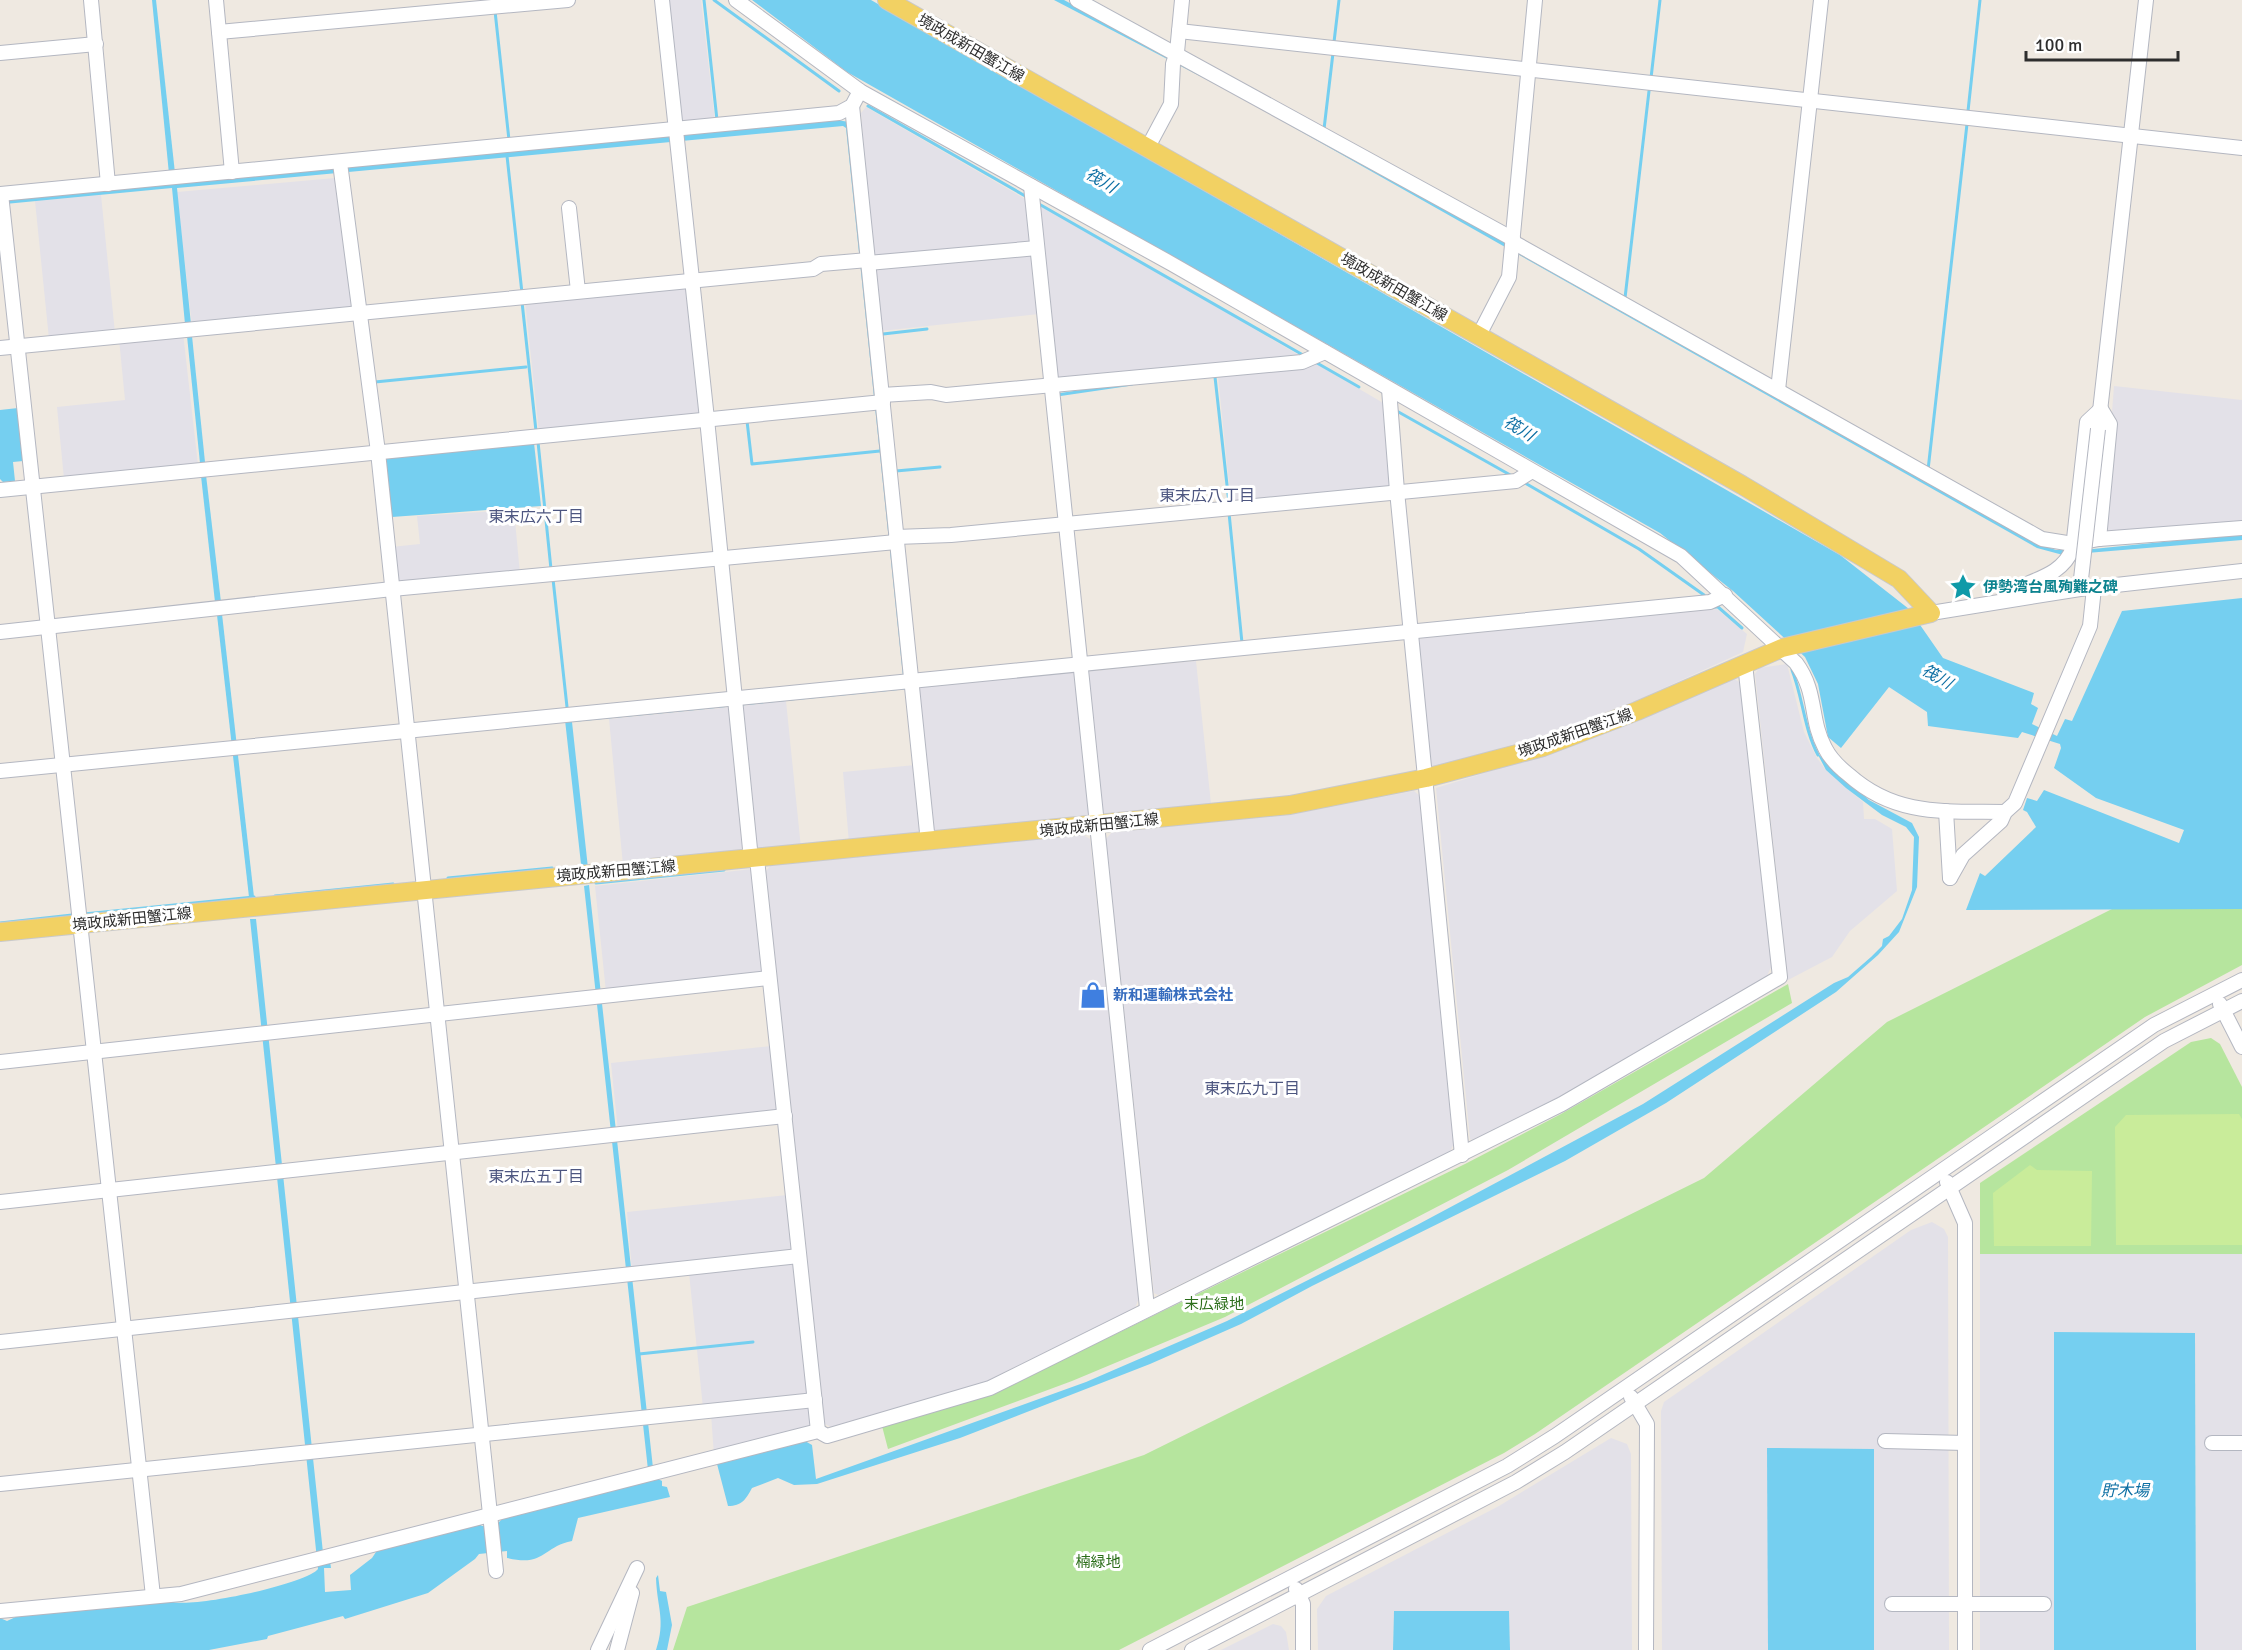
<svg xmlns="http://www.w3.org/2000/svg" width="2242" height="1650" font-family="Signika,'Noto Sans JP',sans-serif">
	<rect width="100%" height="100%" fill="#efe9e1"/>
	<g fill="#e3e1e8">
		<path d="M666,0H701L715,121L679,124Z"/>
		<path d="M866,107L1027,200L1033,243L873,258L861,113Z"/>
		<path d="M335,178L354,304L352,309L192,326L177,192Z"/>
		<path d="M101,195L115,333L49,339L35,201Z"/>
		<path d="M1037,204L1210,303L1302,357L1057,380Z"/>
		<path d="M1034,255L1039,314L881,331L875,268Z"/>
		<path d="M689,288L703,414L539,432L525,301Z"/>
		<path d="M183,333L198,465L64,479L57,407L125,400L119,339Z"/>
		<path d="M1313,362L1385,404L1392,486L1231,503L1218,376Z"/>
		<path d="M2114,386L2242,400V523L2110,533L2104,523L2115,422L2112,412Z"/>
		<path d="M514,510L520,574L399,584L391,547L420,544L417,516Z"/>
		<path d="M1717,609L1747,634L1743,652L1633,702L1539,737L1429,768L1415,639Z"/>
		<path d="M1196,661L1211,804L1098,816L1083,672Z"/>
		<path d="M1787,664L1804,732L1817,758L1826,770L1863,802L1864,819H1875L1892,829L1897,891L1850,931L1832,957L1788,980L1755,674L1759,668Z"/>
		<path d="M1076,672L1091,816L934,832L917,687Z"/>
		<path d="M1734,679L1741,683L1772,965L1767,976L1615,1068L1474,1141L1470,1139L1436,788L1544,755L1640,720Z"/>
		<path d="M786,701L801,848L759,852L754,848L740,706Z"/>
		<path d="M731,707L744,852L623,865L609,719Z"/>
		<path d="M915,765L923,836L849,843L843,772Z"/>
		<path d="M1414,791L1420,796L1454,1143L1449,1154L1158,1295L1154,1293L1106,839L1112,832L1290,815Z"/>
		<path d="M1083,835L1090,839L1139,1298L1135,1308L985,1382L831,1427L825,1424L766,871L771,865Z"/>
		<path d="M753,869L763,973L606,992L595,886Z"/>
		<path d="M772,1046L778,1114L618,1131L611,1063Z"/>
		<path d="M787,1195L793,1250L632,1271L627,1212Z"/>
		<path d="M1932,1222L1944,1229L1948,1237L1949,1650H1874V1449L1768,1448V1650H1662L1661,1411L1664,1402L1911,1230Z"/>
		<path d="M1980,1254H2242V1650H2196L2195,1333L2055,1332L2054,1650H1980Z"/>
		<path d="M789,1261L795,1264L808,1394L703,1408L689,1273Z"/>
		<path d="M809,1404L812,1426L714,1455L711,1414Z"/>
		<path d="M1611,1438L1627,1444L1631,1454L1632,1650H1510L1509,1611H1394L1393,1650H1318L1317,1609L1326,1596L1499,1506Z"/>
		<path d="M1273,1624L1281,1626L1286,1632L1289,1650H1221Z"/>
	</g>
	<g fill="#b6e59e">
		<path d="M2112,909H2242V965L2145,1017L1535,1434L1504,1453L1119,1650H673L687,1607L1144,1455L1704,1178L1887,1022Z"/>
		<path d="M1788,984L1792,1003L1508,1170L1225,1317L1072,1381L888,1449L882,1426L988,1396L1465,1164L1561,1114Z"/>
		<path d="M2211,1038L2220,1044L2242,1087V1254H1980V1183L2191,1042Z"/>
	</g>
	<g fill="#c9ec9a">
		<path d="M2239,1114L2242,1119V1245H2116L2115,1127L2126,1115Z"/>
		<path d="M2030,1165L2037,1170L2092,1171L2091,1246H1994L1993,1193Z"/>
	</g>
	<g fill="#75cff0">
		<path d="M152,0H156L175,173L169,174Z"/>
		<path d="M752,0H871L1840,555L1909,609L1943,658L2034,693L2031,704L2038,708L2032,724L2057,736L2065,719L2072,721L2122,611L2242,598V909L1966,910L1980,873L1985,876L2036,827L2027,812L2023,810L2027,798L2037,801L2044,790L2179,843L2184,830L2096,798L2054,768L2061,748L2060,744L2022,732L2018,738L1928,726L1927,712L1889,687L1841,748L1828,737L1818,684L1805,657L1733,591L1660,533L847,72Z"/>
		<path d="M1054,0H1064L1241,94L2042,545L2056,550L2093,549L2242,534V540L2063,555L2037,548L1240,97Z"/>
		<path d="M837,120L849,122L907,676H903L846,128L843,126L177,188L191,324H185L172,188L5,204L4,200Z"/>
		<path d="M187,336H192L205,462L200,463Z"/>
		<path d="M18,408L23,461L13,462L15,481L3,482L0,479V410Z"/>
		<path d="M534,443L541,506L392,517L386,458Z"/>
		<path d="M206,475L221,602H215L201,476Z"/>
		<path d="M222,614L254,897H249L217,615Z"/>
		<path d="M906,686L908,689L572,722L588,868L581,864L565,720Z"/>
		<path d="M1817,753L1869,800L1912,823L1919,837L1917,887L1899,932L1878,955L1836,992L1666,1103L1565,1161L1312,1286L1241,1324L1150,1364L960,1438L817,1484L794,1485L778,1478L752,1488C746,1499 742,1506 728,1506L717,1464L805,1441L812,1445L816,1479L1086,1382L1227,1321L1417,1225L1643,1104L1834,983L1848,977L1871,957L1882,946L1883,939L1889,936L1902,919L1912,890L1914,837L1906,827L1882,815L1846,788L1826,770Z"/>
		<path d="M589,885L654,1477L662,1481V1486L667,1487L670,1497L578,1518L572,1541C542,1547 545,1567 507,1558V1551L479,1554L475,1559L428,1593L345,1619L343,1616L268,1636L267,1639L209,1650H0V1618L7,1621L20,1615L170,1601C187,1610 307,1584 318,1569L250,919H256L324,1562L330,1561L331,1568H324L325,1592L351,1590L350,1575L372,1558L378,1549L478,1523L482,1526L496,1525L505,1516L649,1479L584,886Z"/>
		<path d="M2054,1332L2195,1333L2196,1650H2054Z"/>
		<path d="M1767,1448L1874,1449V1650H1768Z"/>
		<path d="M658,1575L660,1591L666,1592L672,1625L667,1650H656C666,1620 657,1608 656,1578Z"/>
		<path d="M1394,1611H1509L1510,1650H1393Z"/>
	</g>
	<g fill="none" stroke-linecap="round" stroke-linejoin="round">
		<g stroke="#75cff0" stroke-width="3">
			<path d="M704,0L717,120"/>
			<path d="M714,0L839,91"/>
			<path d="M495,11L509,140"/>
			<path d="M1334,42L1339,0"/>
			<path d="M1651,78L1660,0"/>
			<path d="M868,106L1027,197"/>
			<path d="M1968,111L1980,0"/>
			<path d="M1324,129L1333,53"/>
			<path d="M507,156L522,293"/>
			<path d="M1039,204L1303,355"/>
			<path d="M1625,298L1649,91"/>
			<path d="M522,302L536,431"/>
			<path d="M883,334L927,329"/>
			<path d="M1317,363L1359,387"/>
			<path d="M1215,377L1229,503"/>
			<path d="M375,382L526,367"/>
			<path d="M1057,395L1132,384"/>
			<path d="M1395,410L1512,476"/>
			<path d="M747,421L752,464L880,451"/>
			<path d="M538,442L551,569"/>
			<path d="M1928,470L1967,124"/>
			<path d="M896,471L940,467"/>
			<path d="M1525,483L1639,549L1704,595"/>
			<path d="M1229,513L1242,643"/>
			<path d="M553,579L567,707"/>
			<path d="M1711,607H1718L1742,628"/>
			<path d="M1792,670C1803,698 1804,729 1818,755"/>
			<path d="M448,878L552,868"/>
			<path d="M596,883L724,870"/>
			<path d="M275,896L393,884"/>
			<path d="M84,914L254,897"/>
			<path d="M0,923L72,915"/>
			<path d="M639,1354L753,1342"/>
		</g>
		<defs>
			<g id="minor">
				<path d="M91,0L108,184"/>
				<path d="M216,0L232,172"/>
				<path d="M662,0L707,419L751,859"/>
				<path d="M736,0L860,91L1172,264L1681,556L1796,663C1818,693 1809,718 1825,748C1830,758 1840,768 1849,775C1896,817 1946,811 2005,812"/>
				<path d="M1077,0L1513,239"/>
				<path d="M1179,31L2242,148"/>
				<path d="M219,32L568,0"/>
				<path d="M0,53L96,44"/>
				<path d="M852,106L928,842"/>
				<path d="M1148,147L1171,104L1173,64L1177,52L1182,0"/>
				<path d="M340,163L378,452L496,1571"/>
				<path d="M1031,186L1147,1308"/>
				<path d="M0,194L839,113L852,106L860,91"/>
				<path d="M1,194L153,1596"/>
				<path d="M569,208L578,291"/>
				<path d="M1513,242L2042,539L2073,544L2099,539L2242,528"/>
				<path d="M868,263L1037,248"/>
				<path d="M1479,335L1509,277L1535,0"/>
				<path d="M0,348L813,269L821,264L868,260"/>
				<path d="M1389,389L1397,491L1462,1155"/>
				<path d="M1778,390L1821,0"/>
				<path d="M882,395L931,392L946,395L1302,362L1325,352"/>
				<path d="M2098,429L2146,0"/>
				<path d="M0,490L883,402"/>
				<path d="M896,537L951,535L1516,481L1532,471"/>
				<path d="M2016,599L2017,588C2040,578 2063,573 2073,548L2087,422L2101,409L2110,424L2099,539"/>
				<path d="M1931,613L2080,589L2242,571"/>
				<path d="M0,632L392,589L896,542"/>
				<path d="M0,771L1710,602L1725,595"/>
				<path d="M1946,811L1950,878"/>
				<path d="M757,859L818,1431"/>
				<path d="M1950,878L1963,855L2001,821L2005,812L2015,803L2090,626L2094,588"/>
				<path d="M2220,1004L2242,1047"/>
				<path d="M0,1062L769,978"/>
				<path d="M1947,1182L1965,1223V1650"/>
				<path d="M0,1202L785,1116"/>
				<path d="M0,1342L799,1256"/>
				<path d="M1631,1397L1647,1424L1646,1650"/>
				<path d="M1885,1441L1965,1443"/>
				<path d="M2212,1443H2242"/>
				<path d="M0,1484L815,1400"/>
				<path d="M1296,1589L1303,1604V1650"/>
				<path d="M1892,1604H2044"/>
				<path d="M0,1611L181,1594L818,1431L827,1436L990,1388L1562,1104L1780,977L1745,664"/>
				<path d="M598,1650L637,1568"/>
				<path d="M617,1650L632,1593"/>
				<path d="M1150,1650L1507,1466L1555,1436L2154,1025L2242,980"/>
				<path d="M1192,1650L1516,1482L1565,1452L2164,1041L2242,1001"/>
			</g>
			<path id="major" d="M0,932L1290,805L1426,778L1543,747L1637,711L1782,648L1931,613L1899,579L1742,485L887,0"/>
		</defs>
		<use href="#minor" stroke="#b4b7c1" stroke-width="16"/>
		<use href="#major" stroke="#c9c9c9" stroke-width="20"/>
		<use href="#minor" stroke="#fff" stroke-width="14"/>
		<use href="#major" stroke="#f2d163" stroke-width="18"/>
		<defs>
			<path id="minor-bridge" d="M2081,579L2098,429"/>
		</defs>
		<use href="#minor-bridge" stroke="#b4b7c1" stroke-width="16" stroke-linecap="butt"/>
		<use href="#minor-bridge" stroke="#fff" stroke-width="14"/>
	</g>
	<defs>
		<symbol id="sight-bare" viewBox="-9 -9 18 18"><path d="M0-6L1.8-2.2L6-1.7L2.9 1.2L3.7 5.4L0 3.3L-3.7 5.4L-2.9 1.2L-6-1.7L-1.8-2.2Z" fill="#0f9aa8" stroke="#fff" stroke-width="2.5" paint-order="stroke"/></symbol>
		<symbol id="shop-bare" viewBox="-9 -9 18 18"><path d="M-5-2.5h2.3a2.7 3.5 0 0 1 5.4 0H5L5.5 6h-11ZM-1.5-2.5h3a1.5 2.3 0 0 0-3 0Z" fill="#3f7fe0" stroke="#fff" stroke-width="2.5" paint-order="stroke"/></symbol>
	</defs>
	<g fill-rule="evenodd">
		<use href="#sight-bare" x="1944" y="568" width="38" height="38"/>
		<use href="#shop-bare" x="1074" y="976" width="38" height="38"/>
	</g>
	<g text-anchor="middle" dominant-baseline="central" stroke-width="6" stroke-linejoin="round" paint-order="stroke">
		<g font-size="15" fill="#2e2e2e" stroke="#fff">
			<text transform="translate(971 48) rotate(30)">境政成新田蟹江線</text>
			<text transform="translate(1394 287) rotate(30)">境政成新田蟹江線</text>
			<text transform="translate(1575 733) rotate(-19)">境政成新田蟹江線</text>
			<text transform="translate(1099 825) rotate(-6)">境政成新田蟹江線</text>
			<text transform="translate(616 871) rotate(-5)">境政成新田蟹江線</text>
			<text transform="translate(132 919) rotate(-6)">境政成新田蟹江線</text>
		</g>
		<g font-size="15" font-weight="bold" fill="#0d838f" stroke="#fff" text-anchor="start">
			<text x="1983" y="587">伊勢湾台風殉難之碑</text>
		</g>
		<g font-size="15" font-weight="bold" fill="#366cbe" stroke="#fff" text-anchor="start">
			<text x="1113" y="995">新和運輸株式会社</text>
		</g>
		<g font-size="15" fill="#2c6e1b" stroke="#fff">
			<text x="1214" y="1304">末広緑地</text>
			<text x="1098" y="1562">楠緑地</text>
		</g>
		<g font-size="16" font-style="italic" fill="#0d6fa3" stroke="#fff">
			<text transform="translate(1101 181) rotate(31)">筏川</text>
			<text transform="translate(1519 429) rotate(31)">筏川</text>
			<text transform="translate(1937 677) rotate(30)">筏川</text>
			<text x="2125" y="1491">貯木場</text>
		</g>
		<g font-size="16" fill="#4d5680" stroke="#fff">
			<text x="1207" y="496">東末広八丁目</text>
			<text x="536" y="517">東末広六丁目</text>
			<text x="1252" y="1089">東末広九丁目</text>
			<text x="536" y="1177">東末広五丁目</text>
		</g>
	</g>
	<path d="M2026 51v9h152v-9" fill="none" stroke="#2e2e2e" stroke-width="3"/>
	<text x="2035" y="51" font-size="18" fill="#2e2e2e" stroke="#ffffff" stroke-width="4.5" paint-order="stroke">100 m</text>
</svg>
